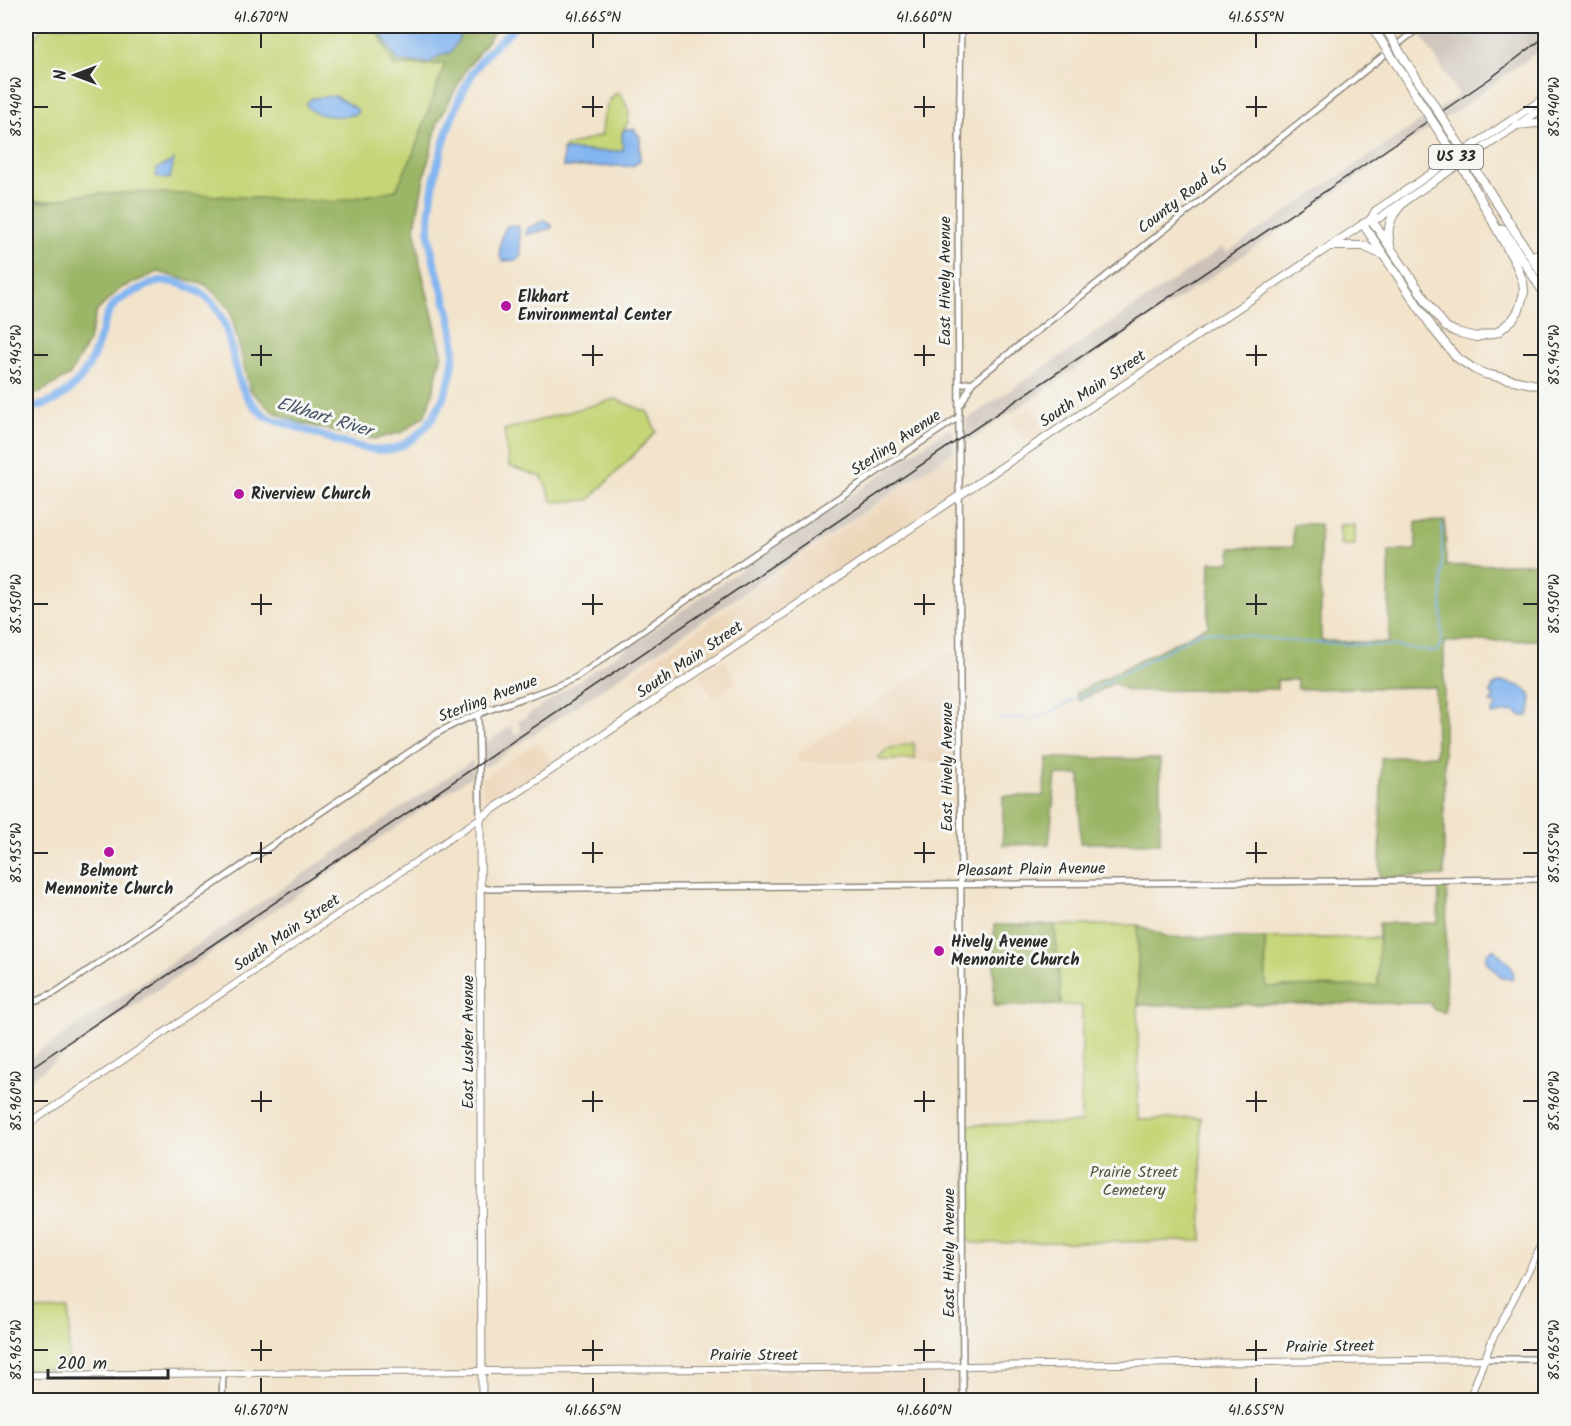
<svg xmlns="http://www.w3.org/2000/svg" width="1571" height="1426" font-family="Kalam,sans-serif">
	<rect width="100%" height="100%" fill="#f6f6f2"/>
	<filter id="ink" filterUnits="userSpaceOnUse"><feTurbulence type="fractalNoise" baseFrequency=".0167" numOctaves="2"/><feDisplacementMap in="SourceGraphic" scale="12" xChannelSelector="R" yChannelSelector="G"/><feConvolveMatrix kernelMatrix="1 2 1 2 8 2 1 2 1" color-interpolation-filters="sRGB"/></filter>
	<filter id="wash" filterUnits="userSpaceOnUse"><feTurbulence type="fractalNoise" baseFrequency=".008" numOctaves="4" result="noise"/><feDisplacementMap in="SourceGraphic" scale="24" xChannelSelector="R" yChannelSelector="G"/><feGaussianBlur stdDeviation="1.35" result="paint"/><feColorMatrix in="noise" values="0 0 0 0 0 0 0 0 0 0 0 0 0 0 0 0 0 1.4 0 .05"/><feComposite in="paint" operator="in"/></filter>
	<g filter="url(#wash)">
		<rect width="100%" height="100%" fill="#f2e3cb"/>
		<g fill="#edd7bb">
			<path d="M1031,408L1046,432L1027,445L1011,422Z"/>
			<path d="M954,451L955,493L647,701L630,676Z"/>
			<path d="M952,651H955L954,762H799L795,759L798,754Z"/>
			<path d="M724,660L737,681L713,698L699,676Z"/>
			<path d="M538,741L554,765L489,808H485L482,779Z"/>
			<path d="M956,1370L958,1374V1400H751V1372Z"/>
		</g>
		<g fill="#ccc2b9">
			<path d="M1432,26H1545V46L1466,104L966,443V420L1223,247L1227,252L1459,95L1420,34Z"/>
			<path d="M948,429L953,431L954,451L484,768L482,746L511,726L515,735L521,731L518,722Z"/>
			<path d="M473,760V775L101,1028L26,1082V1060Z"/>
		</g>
		<g fill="#c5d577" stroke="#788051" stroke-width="1.5">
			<path d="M44,26H106L187,30L196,26H426L467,50L396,190L330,207L128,198L26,201V48Z"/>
			<path d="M618,92L624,99L629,112L628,122L622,133L623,150C612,154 578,150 563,150L564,147L602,135C602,121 605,100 618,92Z"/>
			<path d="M615,399L648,412L656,432L589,500L553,502L542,477L509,466L504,430Z"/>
			<path d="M1339,525H1355V545H1339L1341,541Z"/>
			<path d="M914,743L915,759L881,760L878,757L888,749Z"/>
			<path d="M1055,925H1138V1120L1201,1118L1202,1241L972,1243L966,1238V1125L1081,1123L1082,1006L1061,1005Z"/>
			<path d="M1265,938H1379L1378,986L1266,987Z"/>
			<path d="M70,1310L68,1369L26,1370V1311Z"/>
		</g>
		<g fill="#9cb668" stroke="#64704a" stroke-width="1.5">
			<path d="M367,26H498L466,70L438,122L424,178L415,226L420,264L442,353L434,388L425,415L403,432L375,439L350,435L297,422L272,411L250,390L230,309L206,285L158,272L121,288L97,311L88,342L70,375L40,392L26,396V202H48L76,195L143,192L334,202L396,190L414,151L445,64L394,66L379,34Z"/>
			<path d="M1445,521L1446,566L1545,563L1546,640L1444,642V876L1380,878L1381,758L1436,755L1435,687L1298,689L1297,680H1277V689L1128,691L1114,683L1079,701L1076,693L1208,626L1210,562H1231V548L1293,547V524H1320L1321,641L1389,643V551L1416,550V522Z"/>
			<path d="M1047,758L1160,759V843H1080V775H1056L1049,844L1003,845V796H1043Z"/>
			<path d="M1439,886H1447L1445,1012L1434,1010L1430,1003L1138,1005V925L1168,937L1265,938L1266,987L1378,986L1379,923H1438Z"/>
			<path d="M994,925H1055L1061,1005L994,1006Z"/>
		</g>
		<g fill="#83b5f0" stroke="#57708e" stroke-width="1.5">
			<path d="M376,26H466L451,52L441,55L429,63L398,61Z"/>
			<path d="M335,96L357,109L358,111L357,114C343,117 313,119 306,104L312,98Z"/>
			<path d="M625,129H634L640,137V161L632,166L563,167V150C578,150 612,154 623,150L622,133Z"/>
			<path d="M174,160L170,178L165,179L156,176L157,169Z"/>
			<path d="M544,220L551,224L552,228L526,235L527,229Z"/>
			<path d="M514,225L517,226L519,229L521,255L517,260L502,261C497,252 501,234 507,226Z"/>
			<path d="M1503,682C1524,685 1538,692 1528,716H1521L1514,711L1492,715V712L1496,707V704L1490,703L1494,696L1490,693C1492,686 1496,683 1503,682Z"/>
			<path d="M1494,948C1502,960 1517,963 1512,979L1502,978L1486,961V954Z"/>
		</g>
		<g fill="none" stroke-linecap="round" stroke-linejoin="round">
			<path stroke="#83b5f0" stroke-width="1.5" d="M999,719L1033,718L1045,715L1203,631L1301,642L1396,646L1437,652L1442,640V523"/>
			<path stroke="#83b5f0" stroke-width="8" d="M26,408C64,405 88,377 98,343C102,332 105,315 113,306C119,298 129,294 138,290C145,287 153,282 161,281C174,280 187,285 199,292C239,316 225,366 250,401C254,406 260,412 264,415C270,420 280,422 288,424C305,430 322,436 340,442C354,446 379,453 393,449C437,435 459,374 453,332C448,296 429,263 429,226C430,178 451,104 478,65C488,50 503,38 516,26"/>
		</g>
	</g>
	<g filter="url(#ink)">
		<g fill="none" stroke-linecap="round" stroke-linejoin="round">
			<defs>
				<g id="tertiary">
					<path d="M961,26L958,209L963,1400"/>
					<path d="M959,384L973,382L1421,26"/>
					<path d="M961,404L972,383"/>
					<path d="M478,714L480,818"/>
					<path d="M481,887L487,889L1546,879"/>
					<path d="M26,1002L37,1000L56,992L436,734C480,708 531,699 577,677L704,588L959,417"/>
					<path d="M1484,1359H1546"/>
					<path d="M222,1400L223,1373"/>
				</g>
				<g id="secondary">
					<path d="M26,1126L480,818"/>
					<path d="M26,1375L821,1368L1484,1359"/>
					<path d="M1469,1400L1492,1340L1546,1237"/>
				</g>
				<path id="primary" d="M482,1400L480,818L1363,224"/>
				<g id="trunk">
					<path d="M1371,219L1375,211L1546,97"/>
					<path d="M1363,224L1371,219L1379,218L1546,106"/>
				</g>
				<g id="motorway">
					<path d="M1371,26L1378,36"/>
					<path d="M1406,62L1421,85"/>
					<path d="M1399,68L1413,91"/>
					<path d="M1517,125L1546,122"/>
					<path d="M1477,172L1546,280"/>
					<path d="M1371,219L1434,312L1446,327L1456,332L1476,337L1498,332L1513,319L1519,310L1524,292L1523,282L1516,264L1469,178"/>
					<path d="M1363,224L1434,330L1456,357L1474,369L1485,374L1546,387"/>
					<path d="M1503,229L1546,296"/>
					<path d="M1390,245C1385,225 1393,212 1407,199"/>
					<path d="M1331,246H1363L1383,255"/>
					<path d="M1535,255L1546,267"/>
				</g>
			</defs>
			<use href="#tertiary" stroke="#8e877b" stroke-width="8"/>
			<use href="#secondary" stroke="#8e877b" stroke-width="8"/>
			<use href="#primary" stroke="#8e877b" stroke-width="9"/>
			<use href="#trunk" stroke="#8e877b" stroke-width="9"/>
			<use href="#motorway" stroke="#8e877b" stroke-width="10"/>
			<use href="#tertiary" stroke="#fff" stroke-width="5"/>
			<use href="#secondary" stroke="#fff" stroke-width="6"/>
			<use href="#primary" stroke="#fff" stroke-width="7"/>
			<use href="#trunk" stroke="#fff" stroke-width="7"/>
			<use href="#motorway" stroke="#fff" stroke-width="8"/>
			<path stroke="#2b2b2b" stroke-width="1.5" d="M26,1071L1364,165L1492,77L1546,36"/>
			<defs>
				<g id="motorway-bridge">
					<path d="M1386,29L1406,62"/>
					<path d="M1378,36L1399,68"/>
					<path d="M1421,85L1477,172"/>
					<path d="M1413,91L1469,178"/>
				</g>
			</defs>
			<use href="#motorway-bridge" stroke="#8e877b" stroke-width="10" stroke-linecap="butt"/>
			<use href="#motorway-bridge" stroke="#fff" stroke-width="8"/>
		</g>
	</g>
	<path fill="none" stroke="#2b2b2b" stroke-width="2" d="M261,33V48M593,33V48M924,33V48M1256,33V48M261,96V117M593,96V117M924,96V117M1256,96V117M33,107H48M251,107H272M582,107H603M914,107H935M1246,107H1267M1523,107H1538M261,345V366M593,345V366M924,345V366M1256,345V366M33,355H48M251,355H272M582,355H603M914,355H935M1246,355H1267M1523,355H1538M261,594V615M593,594V615M924,594V615M1256,594V615M33,604H48M251,604H272M582,604H603M914,604H935M1246,604H1267M1523,604H1538M261,842V863M593,842V863M924,842V863M1256,842V863M33,853H48M251,853H272M582,853H603M914,853H935M1246,853H1267M1523,853H1538M261,1091V1112M593,1091V1112M924,1091V1112M1256,1091V1112M33,1101H48M251,1101H272M582,1101H603M914,1101H935M1246,1101H1267M1523,1101H1538M261,1340V1361M593,1340V1361M924,1340V1361M1256,1340V1361M33,1350H48M251,1350H272M582,1350H603M914,1350H935M1246,1350H1267M1523,1350H1538M261,1378V1393M593,1378V1393M924,1378V1393M1256,1378V1393"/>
	<g fill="#b5179e" stroke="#f6f6f2" stroke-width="2">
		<circle cx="506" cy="306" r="6"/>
		<circle cx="239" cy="494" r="6"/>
		<circle cx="109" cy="852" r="6"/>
		<circle cx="939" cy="951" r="6"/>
	</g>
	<g text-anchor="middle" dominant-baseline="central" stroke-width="6" stroke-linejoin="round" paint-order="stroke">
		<rect fill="#f6f6f2" stroke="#686867" stroke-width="1.5" x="1429" y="145" width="54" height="24" rx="4.5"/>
		<g font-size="15" font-weight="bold" fill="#2b2b2b">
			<text x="1456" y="157">US 33</text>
		</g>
		<g font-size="16" fill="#2b2b2b" stroke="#f6f6f2">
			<text transform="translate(1183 197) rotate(-38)">County Road 45</text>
			<text transform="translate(945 281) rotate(-90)">East Hively Avenue</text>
			<text transform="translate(1093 389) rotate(-34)">South Main Street</text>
			<text transform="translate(896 443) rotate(-34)">Sterling Avenue</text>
			<text transform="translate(690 660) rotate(-34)">South Main Street</text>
			<text transform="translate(488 699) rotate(-21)">Sterling Avenue</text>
			<text transform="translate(947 767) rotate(-90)">East Hively Avenue</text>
			<text transform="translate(1031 870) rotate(-1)">Pleasant Plain Avenue</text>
			<text transform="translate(287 933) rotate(-34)">South Main Street</text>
			<text transform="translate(468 1042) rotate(-90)">East Lusher Avenue</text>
			<text transform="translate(949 1253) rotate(-90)">East Hively Avenue</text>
			<text transform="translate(1330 1347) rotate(-1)">Prairie Street</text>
			<text x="754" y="1355">Prairie Street</text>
		</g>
		<g font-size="16" font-weight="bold" fill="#2b2b2b" stroke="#f6f6f2" text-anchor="start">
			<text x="518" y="297">Elkhart<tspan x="518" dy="18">Environmental Center</tspan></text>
			<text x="251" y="494">Riverview Church</text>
			<text x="109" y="871" text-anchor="middle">Belmont<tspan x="109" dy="18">Mennonite Church</tspan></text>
			<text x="951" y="942">Hively Avenue<tspan x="951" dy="18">Mennonite Church</tspan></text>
		</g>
		<g font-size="16" fill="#52563e" stroke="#f6f6f2">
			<text x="1134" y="1172">Prairie Street<tspan x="1134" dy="18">Cemetery</tspan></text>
		</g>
		<g font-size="18" font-style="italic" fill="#455466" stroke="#f6f6f2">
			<text transform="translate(324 418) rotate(17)">Elkhart River</text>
		</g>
	</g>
	<rect width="1571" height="1426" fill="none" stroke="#f6f6f2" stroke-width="66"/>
	<g transform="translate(75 75) rotate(270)" stroke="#f6f6f2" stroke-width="4.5" paint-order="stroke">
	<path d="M0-4.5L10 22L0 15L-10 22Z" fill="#2b2b2b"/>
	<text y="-9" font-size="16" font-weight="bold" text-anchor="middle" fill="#2b2b2b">N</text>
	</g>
	<path d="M48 1369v9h120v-9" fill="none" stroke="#2b2b2b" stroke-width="3"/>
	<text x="57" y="1369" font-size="18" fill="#2b2b2b" stroke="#f6f6f2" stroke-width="4.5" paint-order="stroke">200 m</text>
	<rect x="33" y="33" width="1505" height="1360" fill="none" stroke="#2b2b2b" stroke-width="2"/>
	<g font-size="15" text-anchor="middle" fill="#2b2b2b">
		<text x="261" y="22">41.670°N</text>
		<text x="593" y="22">41.665°N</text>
		<text x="924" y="22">41.660°N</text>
		<text x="1256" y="22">41.655°N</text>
		<text transform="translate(1554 107) rotate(-90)" y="5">85.940°W</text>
		<text transform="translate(16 107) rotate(-90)" y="5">85.940°W</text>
		<text transform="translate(1554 355) rotate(-90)" y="5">85.945°W</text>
		<text transform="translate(16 355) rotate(-90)" y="5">85.945°W</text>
		<text transform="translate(1554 604) rotate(-90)" y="5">85.950°W</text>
		<text transform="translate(16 604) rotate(-90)" y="5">85.950°W</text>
		<text transform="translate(1554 853) rotate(-90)" y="5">85.955°W</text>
		<text transform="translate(16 853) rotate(-90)" y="5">85.955°W</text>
		<text transform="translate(1554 1101) rotate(-90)" y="5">85.960°W</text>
		<text transform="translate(16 1101) rotate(-90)" y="5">85.960°W</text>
		<text transform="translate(1554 1350) rotate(-90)" y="5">85.965°W</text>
		<text transform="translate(16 1350) rotate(-90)" y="5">85.965°W</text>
		<text x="261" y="1415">41.670°N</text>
		<text x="593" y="1415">41.665°N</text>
		<text x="924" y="1415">41.660°N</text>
		<text x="1256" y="1415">41.655°N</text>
	</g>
</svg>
